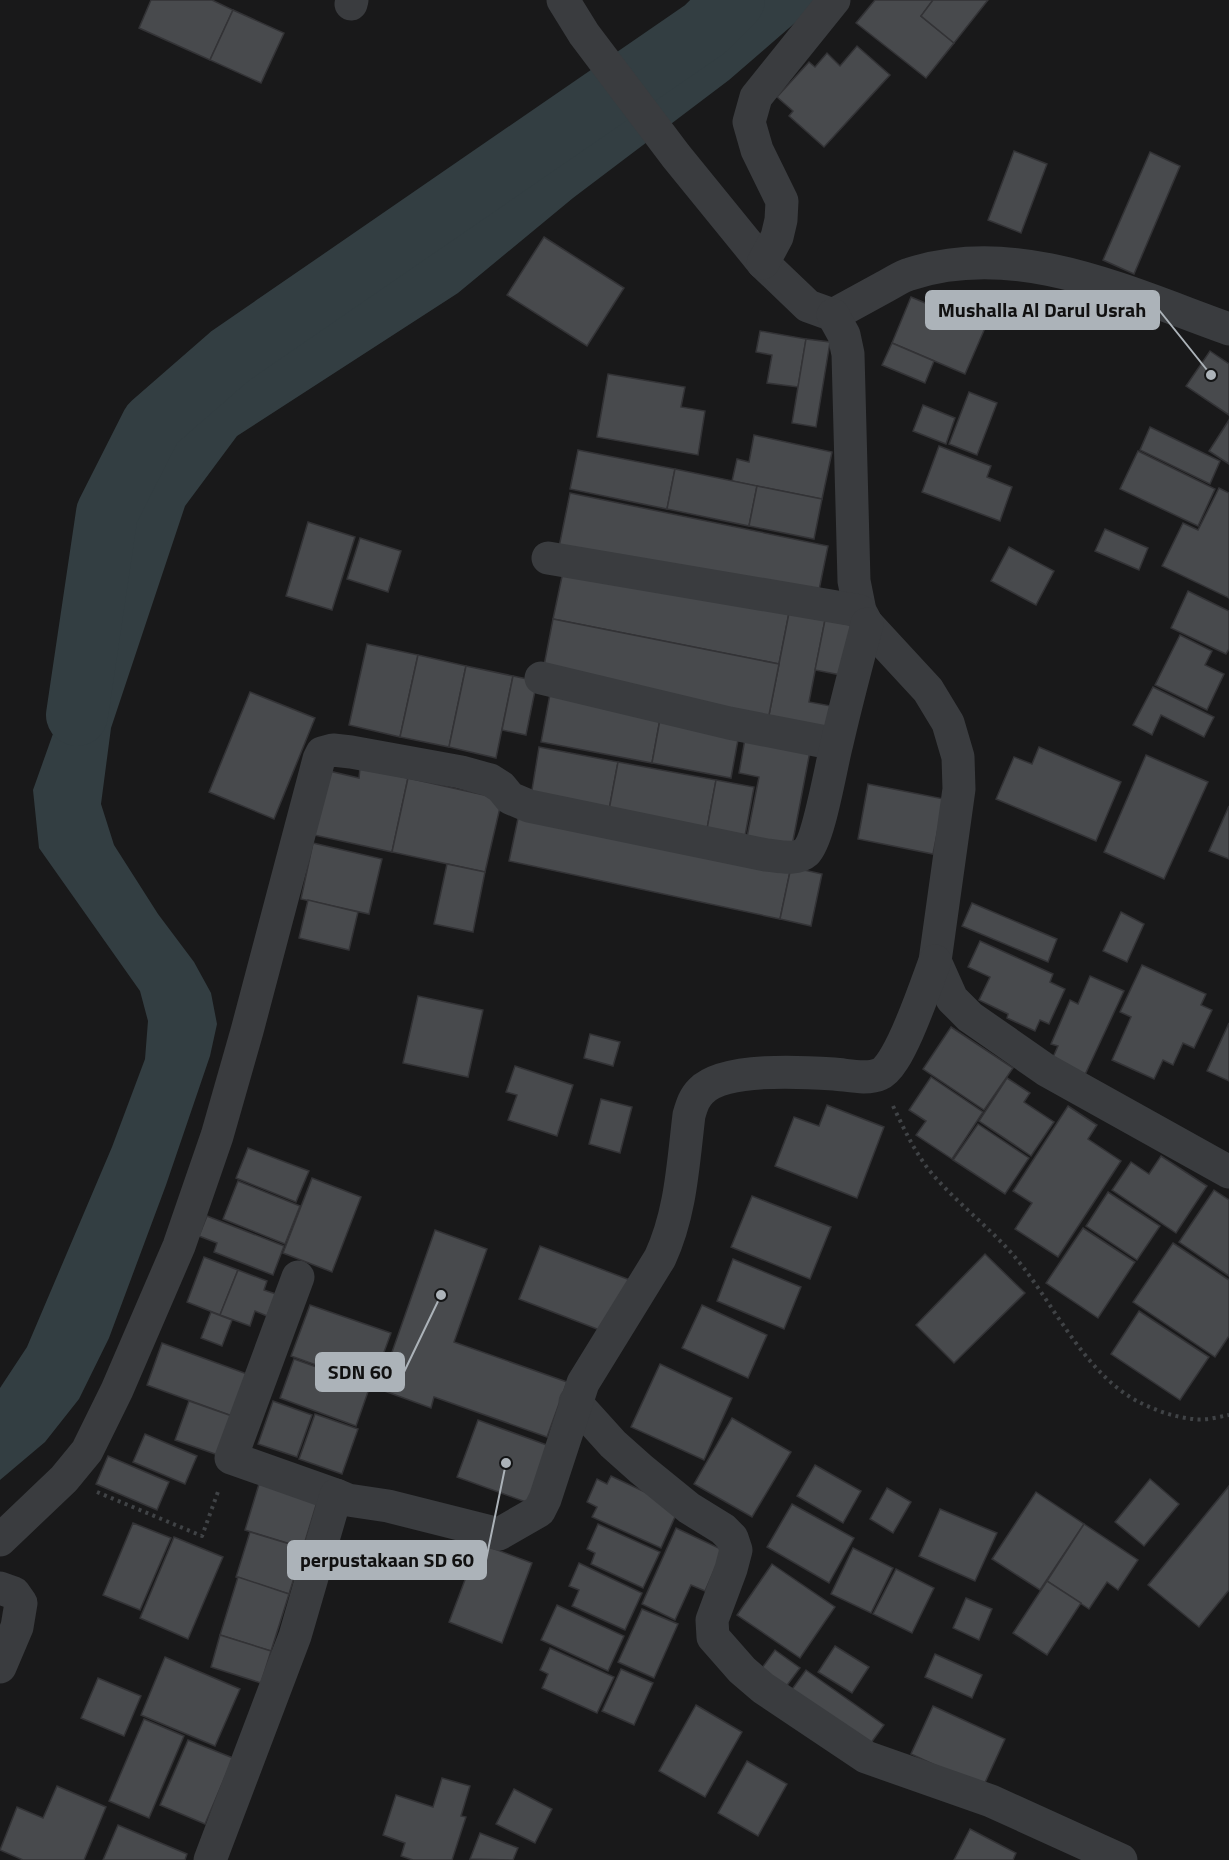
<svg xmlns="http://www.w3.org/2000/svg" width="1229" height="1860" font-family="'Titillium Web',sans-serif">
	<rect width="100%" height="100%" fill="#19191a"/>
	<path fill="#333e42" d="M732,0H814L804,15L729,80L573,198L458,293L237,436L185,506L111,728L101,804L114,845L158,914L194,962L211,993L217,1024L210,1056L166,1185L109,1338L79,1399L45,1442L0,1480V1388L27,1347L112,1147L145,1059L148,1021L140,991L39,848L33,790L155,447L176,427L515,175Z"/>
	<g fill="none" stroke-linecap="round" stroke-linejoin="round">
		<path stroke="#333e42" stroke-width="62" d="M77,715L107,513L152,424L230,356L705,29L734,0"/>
	</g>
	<g fill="#484a4d" stroke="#333336" stroke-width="1.5">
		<path d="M151,0H212L233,10L210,60L139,28Z"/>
		<path d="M875,0H933L921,16L954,43L926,78L856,23Z"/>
		<path d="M933,0H988L954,43L921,16Z"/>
		<path d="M233,10L284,33L261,83L210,60Z"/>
		<path d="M857,46L890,75L824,147L789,116L793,111L777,97L809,62L815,67L827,53L840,66Z"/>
		<path d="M1014,151L1047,164L1021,233L988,220Z"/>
		<path d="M1150,152L1180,166L1134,274L1103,260Z"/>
		<path d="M544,237L624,288L587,346L507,295Z"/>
		<path d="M911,297L985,328L965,374L892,343Z"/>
		<path d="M760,331L806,339L798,387L767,383L772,355L756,352Z"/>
		<path d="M806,339L830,342L816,427L792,423Z"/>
		<path d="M892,343L934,361L925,383L882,365Z"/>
		<path d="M1210,351L1229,364V415L1186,386Z"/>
		<path d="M608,374L685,387L681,407L705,411L698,455L597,437Z"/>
		<path d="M969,392L997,403L977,455L949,444Z"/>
		<path d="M923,405L955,418L946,444L913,431Z"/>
		<path d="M1229,420V464L1209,451Z"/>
		<path d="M1150,427L1220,461L1210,484L1140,450Z"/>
		<path d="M754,435L832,452L822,499L732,481L737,459L749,462Z"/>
		<path d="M939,446L991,466L987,477L1012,487L1000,521L922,492Z"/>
		<path d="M578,450L675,469L667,509L570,489Z"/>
		<path d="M1138,451L1215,489L1198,526L1120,489Z"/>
		<path d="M675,469L757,486L749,526L667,509Z"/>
		<path d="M757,486L822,499L814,539L749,526Z"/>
		<path d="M1219,488L1229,493V598L1162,566L1183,523L1198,530Z"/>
		<path d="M570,493L828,546L817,600L559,547Z"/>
		<path d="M308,522L355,537L332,610L286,596Z"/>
		<path d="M1105,529L1148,548L1139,570L1095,551Z"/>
		<path d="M360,538L401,551L388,592L347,579Z"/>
		<path d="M1009,547L1054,571L1036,605L991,581Z"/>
		<path d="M564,567L789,613L779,664L553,619Z"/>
		<path d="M1188,591L1229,611V649L1226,654L1171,628Z"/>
		<path d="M789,613L825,620L809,702L831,706L825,732L768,720Z"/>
		<path d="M553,619L779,664L768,720L542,676Z"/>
		<path d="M825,620L856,626L846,676L815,670Z"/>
		<path d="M1180,635L1212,651L1205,665L1224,674L1207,710L1155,685Z"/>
		<path d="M367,644L418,655L400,737L349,725Z"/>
		<path d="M418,655L466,666L449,747L400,737Z"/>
		<path d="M466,666L513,676L496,758L449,747Z"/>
		<path d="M513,676L537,681L526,735L502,730Z"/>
		<path d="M1153,687L1214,717L1204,737L1161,715L1152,735L1133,725Z"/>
		<path d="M250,692L315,718L274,819L209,792Z"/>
		<path d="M550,694L661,714L652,763L541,742Z"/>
		<path d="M661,714L740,729L731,778L652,763Z"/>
		<path d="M746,733L811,746L792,846L747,837L759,777L739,773Z"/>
		<path d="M539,747L618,762L609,810L531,796Z"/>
		<path d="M1039,747L1121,782L1096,841L996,799L1014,757L1032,764Z"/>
		<path d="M1146,755L1208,782L1164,879L1104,852Z"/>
		<path d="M618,762L716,780L707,829L609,810Z"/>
		<path d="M360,768L408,778L392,852L314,835L329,771L359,778Z"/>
		<path d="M408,778L502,799L485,872L392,852Z"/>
		<path d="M716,780L754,787L745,836L707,829Z"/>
		<path d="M868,784L944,799L933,854L858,839Z"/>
		<path d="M1229,806V859L1209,851Z"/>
		<path d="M520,809L791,867L780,919L509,861Z"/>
		<path d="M313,843L382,859L369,914L301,899Z"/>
		<path d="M447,864L485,872L473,932L434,924Z"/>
		<path d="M791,867L822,874L811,926L780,919Z"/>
		<path d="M308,900L358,912L349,950L299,938Z"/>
		<path d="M972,903L1057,939L1048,962L962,926Z"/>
		<path d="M1121,912L1144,924L1127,962L1103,951Z"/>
		<path d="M980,941L1053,974L1050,982L1065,989L1049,1024L1040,1020L1035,1031L1007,1018L1008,1014L979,1000L990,977L968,967Z"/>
		<path d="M1142,965L1206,994L1201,1005L1212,1010L1194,1048L1183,1043L1173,1065L1163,1060L1154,1079L1112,1060L1131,1017L1120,1012Z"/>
		<path d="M1090,976L1124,991L1083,1079L1050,1064L1058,1046L1051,1044L1070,1000L1078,1004Z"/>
		<path d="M418,996L483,1010L468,1077L403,1063Z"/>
		<path d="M1229,1023V1081L1207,1071Z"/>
		<path d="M951,1027L1013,1068L984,1110L923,1069Z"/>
		<path d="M590,1034L620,1042L613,1066L584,1058Z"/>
		<path d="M515,1066L573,1085L557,1136L508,1120L517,1095L506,1092Z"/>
		<path d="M931,1077L983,1112L952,1159L916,1135L926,1121L909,1110Z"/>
		<path d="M1007,1078L1030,1093L1024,1102L1054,1122L1031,1156L979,1121Z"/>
		<path d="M601,1099L632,1107L620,1153L589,1144Z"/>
		<path d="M827,1105L884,1127L857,1198L775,1166L794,1117L819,1126Z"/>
		<path d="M1068,1106L1097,1125L1088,1139L1121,1161L1058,1257L1015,1229L1032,1203L1013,1191Z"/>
		<path d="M978,1124L1029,1158L1005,1194L953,1160Z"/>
		<path d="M248,1148L309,1171L296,1202L236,1178Z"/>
		<path d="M1161,1156L1207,1186L1176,1233L1112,1190L1131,1162L1149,1174Z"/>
		<path d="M312,1178L361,1197L332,1272L283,1253Z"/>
		<path d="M238,1181L300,1206L285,1244L223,1219Z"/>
		<path d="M1214,1190L1229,1200V1276L1179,1242Z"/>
		<path d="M1108,1192L1160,1226L1137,1260L1086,1226Z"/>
		<path d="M752,1196L831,1227L810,1279L731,1247Z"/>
		<path d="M207,1216L284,1246L273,1275L214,1252L217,1243L199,1236Z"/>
		<path d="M1083,1228L1135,1262L1098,1318L1046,1283Z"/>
		<path d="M435,1230L487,1249L454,1342L567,1382L547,1437L434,1397L431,1408L379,1389Z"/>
		<path d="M1173,1243L1229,1280V1336L1215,1357L1133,1302Z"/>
		<path d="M540,1246L630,1280L610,1334L519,1299Z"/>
		<path d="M985,1254L1025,1293L954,1363L916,1325Z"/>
		<path d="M204,1257L238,1270L220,1315L187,1302Z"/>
		<path d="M733,1259L801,1287L784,1329L717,1301Z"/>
		<path d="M238,1270L267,1281L264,1290L276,1294L267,1316L255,1311L250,1326L220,1315Z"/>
		<path d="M310,1305L391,1333L372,1385L291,1356Z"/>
		<path d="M702,1305L767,1335L748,1378L682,1348Z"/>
		<path d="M1139,1311L1209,1357L1180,1400L1111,1354Z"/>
		<path d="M211,1312L232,1320L222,1346L201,1338Z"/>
		<path d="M162,1343L247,1374L232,1416L147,1385Z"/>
		<path d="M294,1359L370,1386L356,1426L280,1398Z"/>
		<path d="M660,1364L732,1398L704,1460L631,1427Z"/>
		<path d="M189,1401L232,1416L218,1455L175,1440Z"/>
		<path d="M273,1401L312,1415L297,1457L258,1444Z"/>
		<path d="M315,1414L358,1429L342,1474L299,1459Z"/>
		<path d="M732,1418L791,1452L752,1517L694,1484Z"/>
		<path d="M478,1420L555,1448L534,1505L457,1477Z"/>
		<path d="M145,1434L197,1456L185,1484L133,1462Z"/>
		<path d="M108,1456L169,1482L157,1510L96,1484Z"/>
		<path d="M815,1465L861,1491L843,1523L797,1496Z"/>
		<path d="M611,1476L679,1508L661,1548L592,1517L597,1507L587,1502L597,1479L607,1484Z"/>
		<path d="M1150,1479L1179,1504L1144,1546L1115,1522Z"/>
		<path d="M259,1484L317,1502L303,1548L245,1530Z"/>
		<path d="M1229,1486V1590L1199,1627L1148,1585Z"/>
		<path d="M887,1488L911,1502L893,1533L870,1519Z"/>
		<path d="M1036,1492L1084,1524L1040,1590L992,1559Z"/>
		<path d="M792,1504L854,1538L829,1583L767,1547Z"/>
		<path d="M940,1509L997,1533L975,1581L919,1556Z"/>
		<path d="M133,1523L171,1538L140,1610L103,1595Z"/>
		<path d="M598,1524L660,1552L643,1588L591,1564L595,1553L587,1549Z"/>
		<path d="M1084,1524L1138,1560L1118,1590L1107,1582L1089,1609L1047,1581Z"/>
		<path d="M676,1528L723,1550L705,1591L691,1585L675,1620L642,1604Z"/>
		<path d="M250,1532L303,1548L289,1594L236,1577Z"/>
		<path d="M174,1537L223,1557L188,1639L140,1618Z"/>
		<path d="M479,1543L532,1563L502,1643L449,1622Z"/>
		<path d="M853,1548L893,1568L871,1613L831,1594Z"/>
		<path d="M579,1563L642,1593L625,1630L572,1606L579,1590L569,1586Z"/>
		<path d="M772,1564L835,1607L800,1658L737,1615Z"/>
		<path d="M896,1569L934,1588L912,1633L873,1614Z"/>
		<path d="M238,1577L289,1594L271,1651L220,1635Z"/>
		<path d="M1047,1581L1081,1603L1047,1655L1013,1633Z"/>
		<path d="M966,1598L992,1609L979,1640L953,1628Z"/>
		<path d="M557,1605L624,1636L608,1671L541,1640Z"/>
		<path d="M642,1609L678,1624L654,1678L618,1662Z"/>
		<path d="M220,1635L271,1651L261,1683L211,1667Z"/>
		<path d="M835,1646L869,1667L852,1693L818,1672Z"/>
		<path d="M550,1648L614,1677L597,1713L542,1688L548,1674L540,1670Z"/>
		<path d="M775,1650L800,1668L779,1696L754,1679Z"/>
		<path d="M935,1654L982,1675L972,1698L925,1677Z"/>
		<path d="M165,1657L240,1689L215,1746L141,1715Z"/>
		<path d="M621,1669L653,1683L634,1725L602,1711Z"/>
		<path d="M806,1670L884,1725L863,1754L785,1699Z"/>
		<path d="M98,1678L141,1696L124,1736L81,1718Z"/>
		<path d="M696,1705L742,1732L705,1797L659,1771Z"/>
		<path d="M933,1706L1005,1739L983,1787L911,1754Z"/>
		<path d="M144,1719L184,1736L149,1818L109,1801Z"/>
		<path d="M188,1740L233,1758L205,1824L160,1805Z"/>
		<path d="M747,1761L787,1784L758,1836L718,1813Z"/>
		<path d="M442,1778L470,1786L461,1816L466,1817L452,1860H413L401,1856L405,1843L383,1835L396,1795L433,1807Z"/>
		<path d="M57,1786L106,1807L84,1860H23L0,1850L17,1807L43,1818Z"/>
		<path d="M514,1789L552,1809L535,1843L496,1824Z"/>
		<path d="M118,1825L187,1854L185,1860H103Z"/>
		<path d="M970,1829L1016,1853L1013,1860H954Z"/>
		<path d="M480,1833L518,1848L513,1860L470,1859Z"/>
	</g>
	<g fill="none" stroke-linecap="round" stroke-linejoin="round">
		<g stroke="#404346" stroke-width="4" stroke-dasharray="3 4.5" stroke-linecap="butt">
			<path d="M893,1106C905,1131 916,1155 934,1176C962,1208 997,1233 1023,1267C1057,1311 1087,1374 1137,1401C1154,1410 1174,1417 1193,1419C1204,1421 1218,1417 1229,1415"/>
			<path d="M97,1492L202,1536L219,1489"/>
		</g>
		<g stroke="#3a3c3f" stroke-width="33">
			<path d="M563,0L584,34L676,156L763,263L808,306L833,315C851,305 868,296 886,286C894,282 902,276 910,274C1018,239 1128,293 1229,329"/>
			<path d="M351,4L352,0"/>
			<path d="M763,263L777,237L781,220L782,201L757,150L749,122L756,97L834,0"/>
			<path d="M833,315L844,335L848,354L854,581L860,611L867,624L928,690L948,723L958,757L959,789L935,961L952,999L970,1017L1046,1070L1229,1172"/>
			<path d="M548,558L860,611"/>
			<path d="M541,678L729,723L836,744"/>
			<path d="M298,1277L231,1458L336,1495"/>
			<path d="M575,1402L613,1444L641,1469L689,1508L723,1529L732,1538L736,1550L731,1569L712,1620L713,1637L742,1670L763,1688L866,1757L991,1801L1121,1860"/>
			<path d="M0,1540L64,1479L87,1451L117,1390L179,1246L217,1136L247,1031L319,759L322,753L333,750L351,752L461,772L490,780L501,787L510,798L529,806L766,855C778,856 796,861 806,852C819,840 831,765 837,743C846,703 857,663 867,624"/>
			<path d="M0,1588L14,1593L21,1603L17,1627L0,1667"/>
			<path d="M210,1860L295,1636L336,1495L348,1500L388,1506L499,1534L539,1511L545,1499L583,1383L660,1258C681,1213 683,1164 689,1115C692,1105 694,1098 701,1091C724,1067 804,1072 834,1074C848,1075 867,1080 880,1074C899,1067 927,982 935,961"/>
		</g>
	</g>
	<path fill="none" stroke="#acb3b9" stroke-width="2" d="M1211 375L1159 310M441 1295L404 1372M506 1463L486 1560"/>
	<g fill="#acb3b9" stroke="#131415" stroke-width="2">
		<circle cx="1211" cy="375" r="6"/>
		<circle cx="441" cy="1295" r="6"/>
		<circle cx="506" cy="1463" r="6"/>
	</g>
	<g fill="#acb3b9" stroke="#acb3b9" stroke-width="2">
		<rect x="926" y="291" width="233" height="38" rx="6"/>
		<rect x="316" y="1353" width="88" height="38" rx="6"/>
		<rect x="288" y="1541" width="198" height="38" rx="6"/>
	</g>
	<g font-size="20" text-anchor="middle" font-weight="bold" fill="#111">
		<text x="1042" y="317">Mushalla Al Darul Usrah</text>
		<text x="360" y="1379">SDN 60</text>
		<text x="387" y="1567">perpustakaan SD 60</text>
	</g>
</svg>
